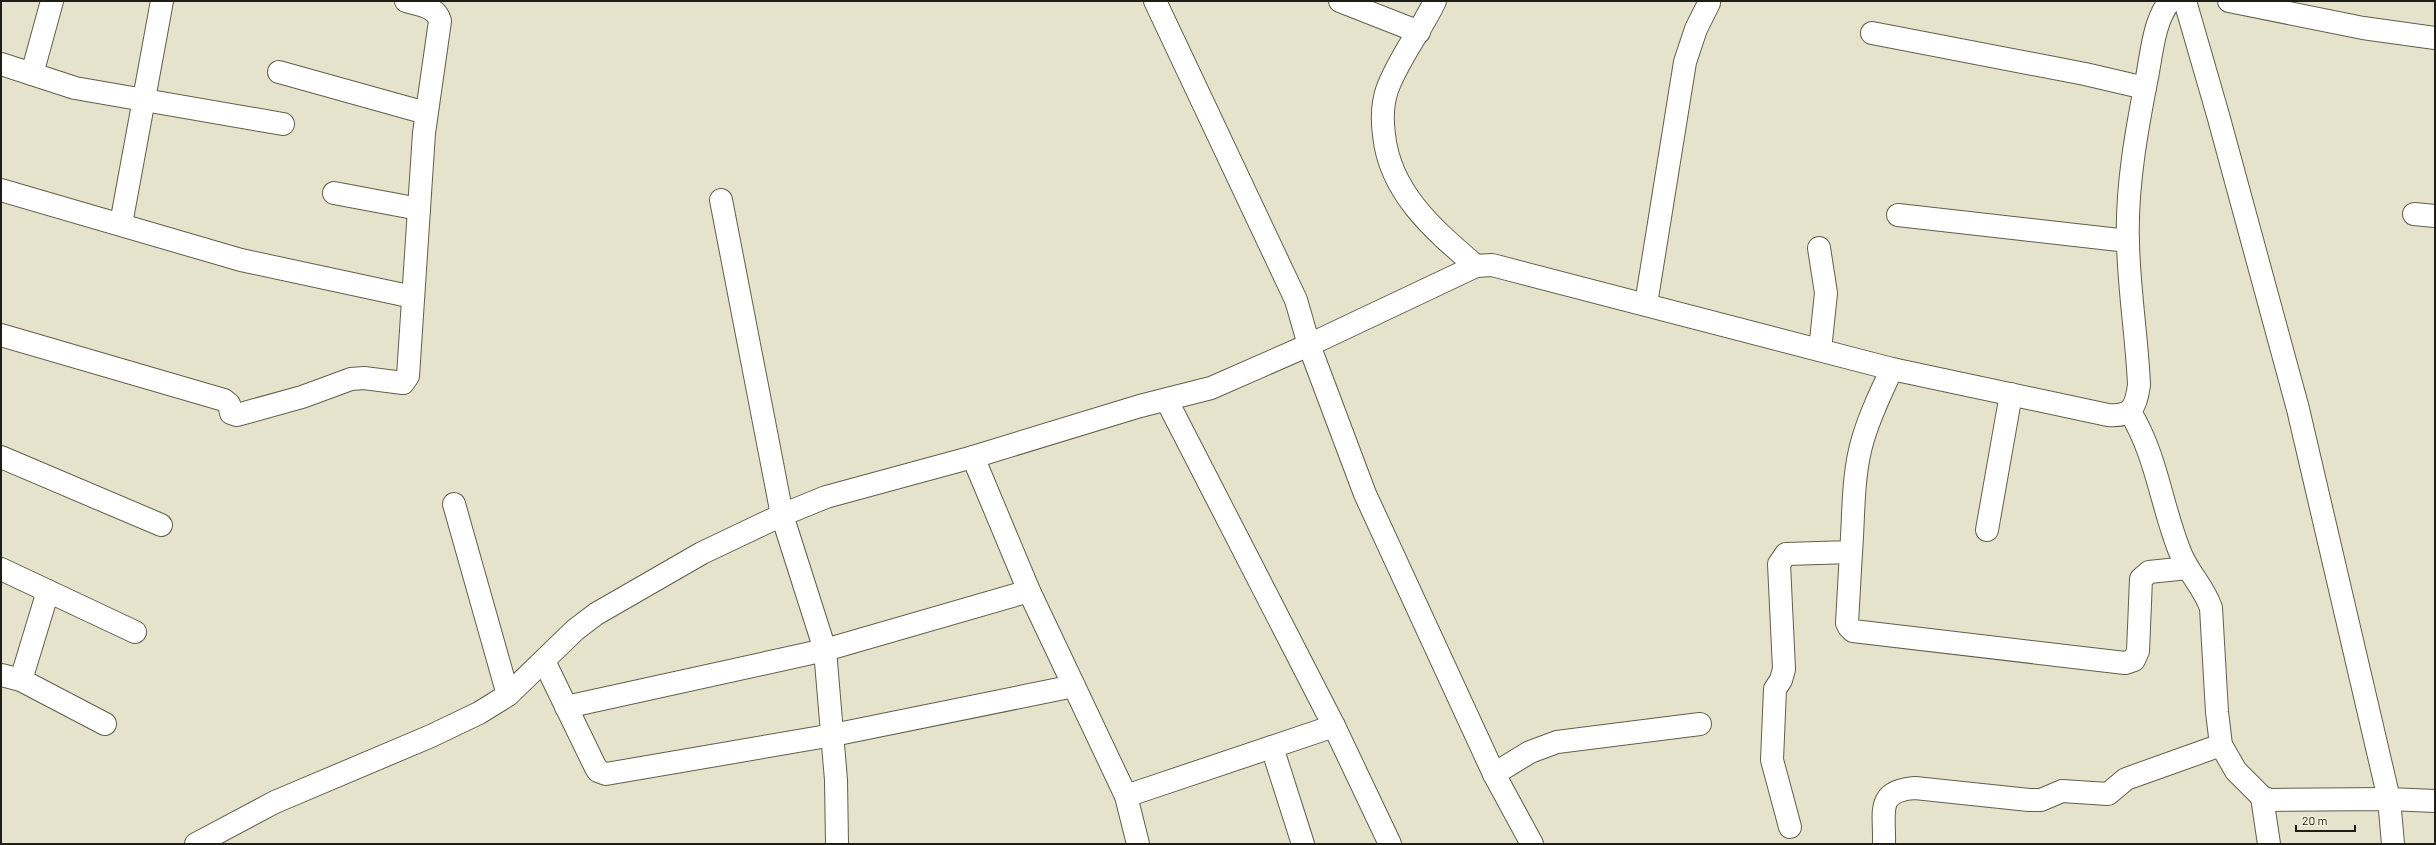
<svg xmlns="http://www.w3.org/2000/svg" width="2436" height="845" font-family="Barlow,sans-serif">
	<rect width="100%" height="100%" fill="#e6e3cc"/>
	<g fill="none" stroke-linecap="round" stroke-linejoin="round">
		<defs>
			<g id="minor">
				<path d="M1155,1L1296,300L1309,345L1365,494L1494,774L1532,844"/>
				<path d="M1340,1L1419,32"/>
				<path d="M1435,1C1421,31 1398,59 1387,90C1382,105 1382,120 1384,135C1390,193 1434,230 1476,266"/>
				<path d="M2185,1L2218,115L2298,409L2389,799L2393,844"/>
				<path d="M2229,1L2363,28L2435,38"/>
				<path d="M1872,33L2085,74L2145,88"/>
				<path d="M1,64L32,74L52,1"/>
				<path d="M279,72L426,113"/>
				<path d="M32,74L75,88L283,124"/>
				<path d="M1,190L241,260L413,297"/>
				<path d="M334,193L419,209"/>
				<path d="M721,200L782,515L825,650L836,780L837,844"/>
				<path d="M2414,214L2435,216"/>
				<path d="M1898,215L2128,241"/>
				<path d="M121,224L162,1"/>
				<path d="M1819,248L1826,293L1820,350"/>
				<path d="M1646,304L1685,62L1696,29L1709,3"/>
				<path d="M1,335L224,400L229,404L231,413L237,415L302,397L351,379L364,378L403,383L408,376L424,133L440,21C436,6 419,5 406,1"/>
				<path d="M1167,401L1334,726L1390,844"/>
				<path d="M2130,412C2157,456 2161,505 2180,552C2188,573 2204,587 2211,608L2217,712L2221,745L2236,771L2262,797L2270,800L2389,799L2435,801"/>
				<path d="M1,457L161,525"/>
				<path d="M973,457L1029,591L1126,796L1138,844"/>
				<path d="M454,504L508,695"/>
				<path d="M1987,530L2011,394"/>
				<path d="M1851,552L1847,623L1849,627L1853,631L2125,663L2134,660L2138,651L2141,579L2149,572L2188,568"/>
				<path d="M1,569L135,632"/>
				<path d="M544,661L595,766L598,771L606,774L833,735L1074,686"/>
				<path d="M1,675L21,680L105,724"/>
				<path d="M21,680L48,591"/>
				<path d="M566,707L825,650L1029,591"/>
				<path d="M1272,747L1303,844"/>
				<path d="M1494,774L1530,752L1557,742L1700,724"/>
				<path d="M1126,796L1334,726"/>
				<path d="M2262,797L2269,844"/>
				<path d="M1790,827L1772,760L1775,689L1781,680L1784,669L1779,564L1786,554L1851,552C1854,516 1852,475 1863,439C1870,415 1881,392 1892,369"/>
				<path d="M196,844L275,802L431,736L479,713L508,695L575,630L596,614L702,553L782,515L826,497L973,457L1140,406L1211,388L1309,345L1476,266L1492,265L1892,369L2108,415C2132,417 2136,407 2139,385C2137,338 2129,291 2128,243C2126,187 2137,128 2148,72C2152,49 2155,19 2170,1"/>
				<path d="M1884,844C1885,812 1875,791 1915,788L2029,800H2041L2062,791L2108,794L2126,779L2221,745"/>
			</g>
		</defs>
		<use href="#minor" stroke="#615e4a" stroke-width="24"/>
		<use href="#minor" stroke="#fff" stroke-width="22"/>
	</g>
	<rect width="2436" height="845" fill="none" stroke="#1f1e16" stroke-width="4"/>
	<path d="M2296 825v6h59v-6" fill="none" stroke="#1f1e16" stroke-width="2"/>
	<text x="2302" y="825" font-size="12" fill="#1f1e16" stroke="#f3f0d9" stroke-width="3" paint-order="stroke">20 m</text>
</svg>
